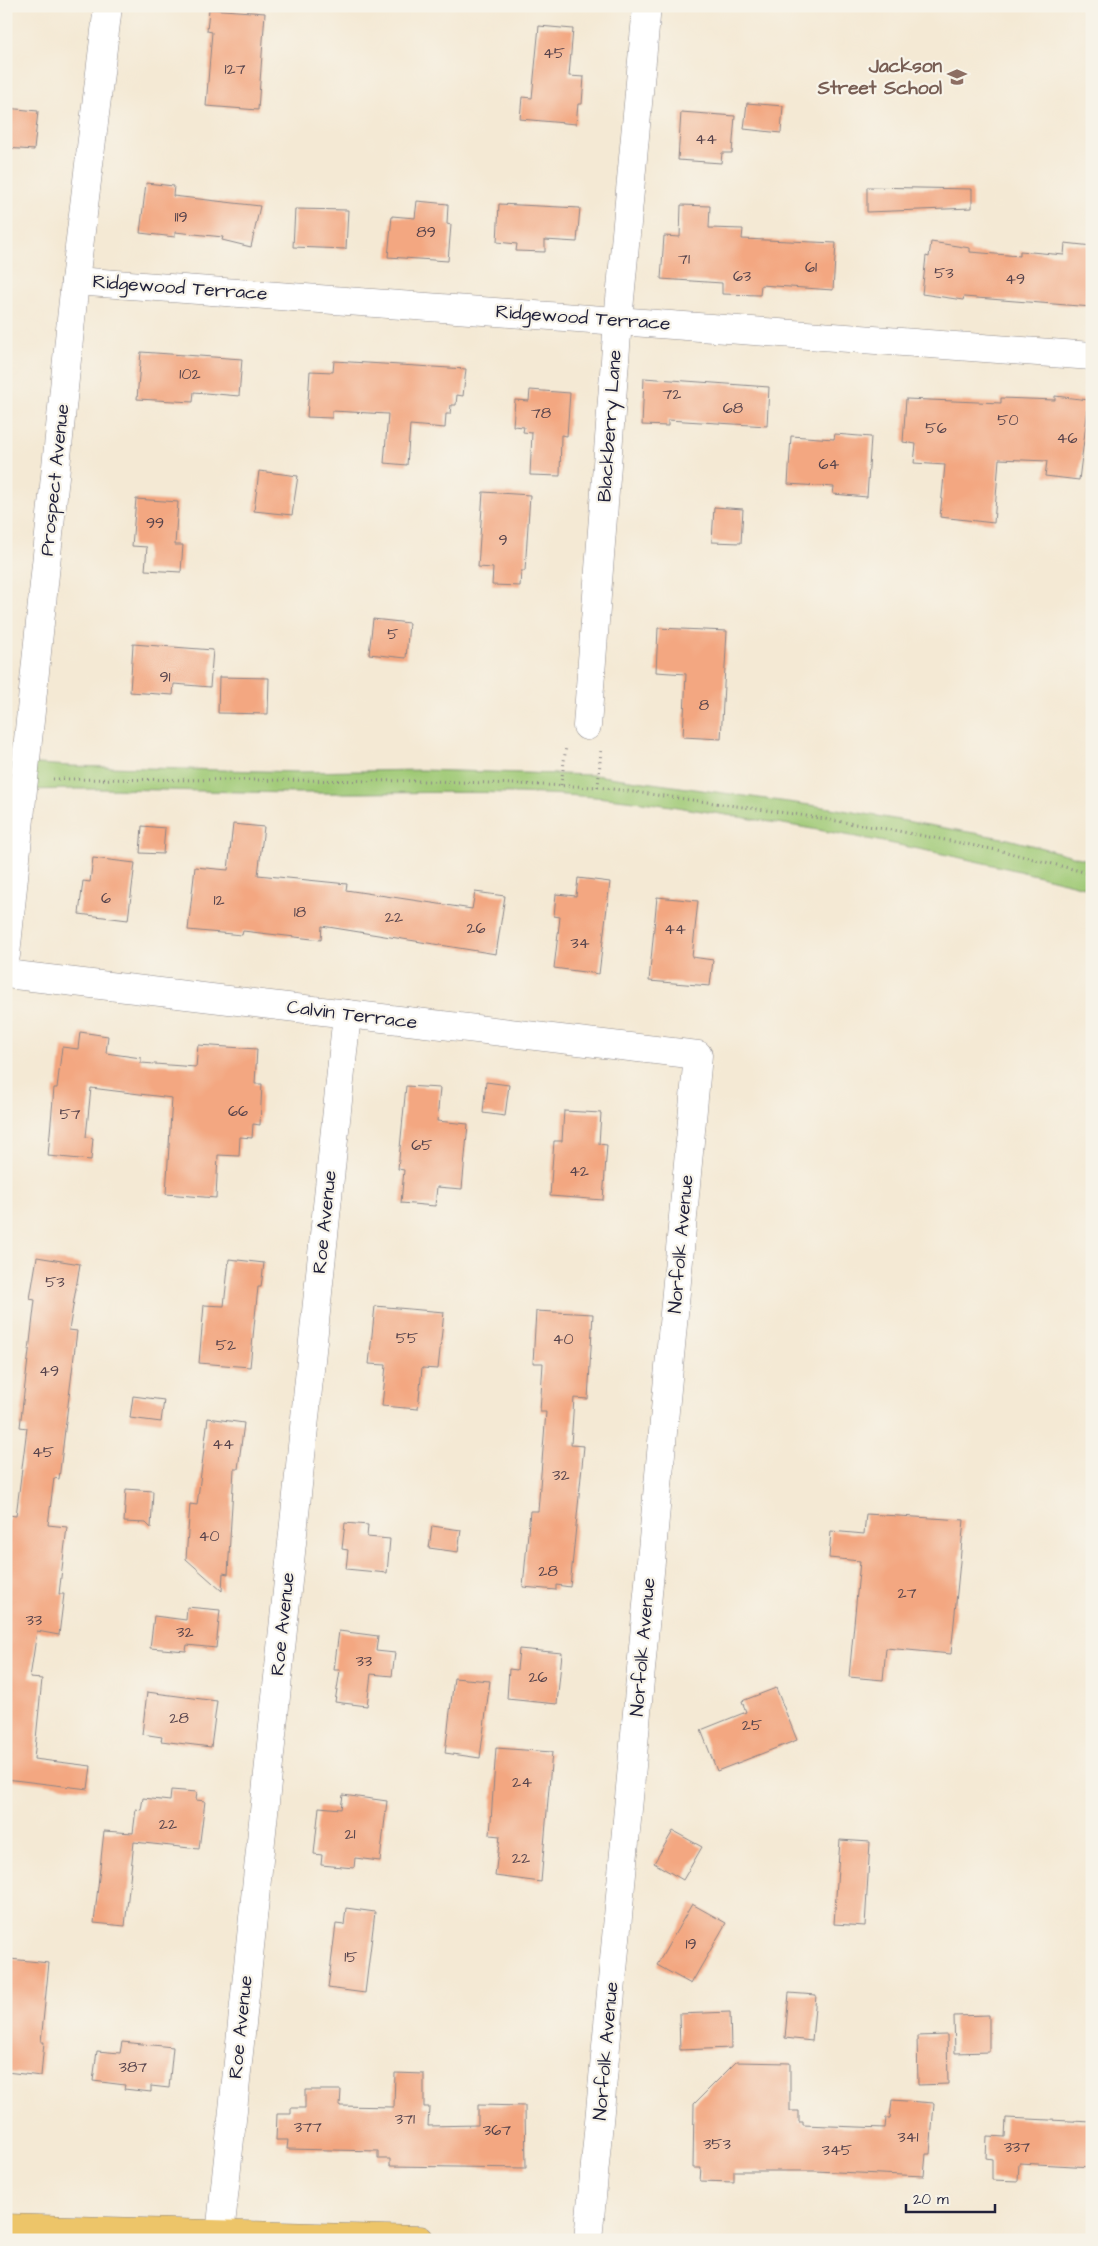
<svg xmlns="http://www.w3.org/2000/svg" width="1098" height="2246" font-family="'Architects Daughter',sans-serif">
	<rect width="100%" height="100%" fill="#f7f3e8"/>
	<filter id="ink" filterUnits="userSpaceOnUse"><feTurbulence type="fractalNoise" baseFrequency=".02" numOctaves="2"/><feDisplacementMap in="SourceGraphic" scale="10" xChannelSelector="R" yChannelSelector="G"/><feConvolveMatrix kernelMatrix="1 2 1 2 8 2 1 2 1" color-interpolation-filters="sRGB"/></filter>
	<filter id="wash" filterUnits="userSpaceOnUse"><feTurbulence type="fractalNoise" baseFrequency=".0096" numOctaves="4" result="noise"/><feDisplacementMap in="SourceGraphic" scale="20" xChannelSelector="R" yChannelSelector="G"/><feGaussianBlur stdDeviation="1.12" result="paint"/><feColorMatrix in="noise" values="0 0 0 0 0 0 0 0 0 0 0 0 0 0 0 0 0 1.4 0 .05"/><feComposite in="paint" operator="in"/></filter>
	<g filter="url(#wash)">
		<rect width="100%" height="100%" fill="#f4e9d4"/>
		<path fill="#9fc975" stroke="#607658" d="M6,762L70,766L299,772L422,770L594,775L831,808L1008,839L1092,861V889C980,860 867,837 752,819C700,811 648,801 595,797C496,789 397,794 298,793C200,792 103,786 6,791Z"/>
		<g id="blocks">
			<g fill="#f3a781">
				<path d="M209,9L265,13L258,110L206,106L212,32L207,31Z"/>
				<path d="M539,26L573,29L569,76L584,77L582,104H578L576,124L520,119L522,97L532,98Z"/>
				<path d="M747,103L783,106L781,133L744,129Z"/>
				<path d="M6,108L38,111L34,150L6,148Z"/>
				<path d="M681,112L735,116L732,153H722L721,163L678,160Z"/>
				<path d="M146,183L174,186L173,196L260,206L251,247L222,240L223,237L175,232V237L140,233Z"/>
				<path d="M867,187L972,189V208L867,212Z"/>
				<path d="M417,201L448,204L447,224L451,225L448,261L388,257L392,216L415,218Z"/>
				<path d="M499,204L580,208L577,242L545,240V252L516,251L517,244L497,242Z"/>
				<path d="M681,205L710,206L709,228L743,229L742,239L836,243L833,290L761,285L760,295L722,294V283L661,279L664,236L680,237Z"/>
				<path d="M295,209L348,210L346,249L293,247Z"/>
				<path d="M931,242L970,248V252L1020,256V251L1064,255L1065,243L1092,246V307L964,297L963,300L922,294L926,256L929,257Z"/>
				<path d="M141,352L242,359L239,396L194,392L193,402L137,399Z"/>
				<path d="M334,361L466,369L463,396L457,395L456,405H451L450,414H446L445,428L410,425L407,465L384,463L388,414L332,411V418L307,417L310,371L333,372Z"/>
				<path d="M644,378L769,387L767,426L668,420V426L642,425Z"/>
				<path d="M530,390L570,393L567,436L561,435L560,476L530,475L532,433L523,432L524,427L513,426L515,400L529,401Z"/>
				<path d="M1055,396L1089,400L1079,480L1045,476L1047,461L999,459L994,523L940,517L945,465L914,463L916,444L903,442L906,399L1001,403V398L1055,400Z"/>
				<path d="M835,434L871,437L867,497L833,494L834,487L788,484L791,436L834,439Z"/>
				<path d="M259,471L298,476L292,515L254,511Z"/>
				<path d="M483,492L530,495L525,571H521L520,586L492,585L493,568L478,567Z"/>
				<path d="M136,499L178,502L175,545H183L181,572L145,570L147,547L132,546Z"/>
				<path d="M714,507L743,509L741,543L712,542Z"/>
				<path d="M373,619L409,623L406,658L369,654Z"/>
				<path d="M658,628L727,631L721,739L683,737L686,674L656,672Z"/>
				<path d="M133,644L213,650L210,687L174,684L173,695L130,692Z"/>
				<path d="M219,677L269,678L268,714L218,713Z"/>
				<path d="M233,824L264,827L258,875L347,884L346,890L472,909L475,892L505,896L496,954L322,926L321,940L243,931L242,935L188,930L195,867L228,870Z"/>
				<path d="M142,826L165,828L163,854L140,853Z"/>
				<path d="M93,858L135,863L128,920L79,914L83,881L90,882Z"/>
				<path d="M578,878L610,882L599,974L554,968L560,917L554,916L556,894L576,896Z"/>
				<path d="M657,897L698,901L692,957L713,960L710,986L649,981Z"/>
				<path d="M80,1032L108,1036L106,1053L141,1058V1063L196,1067L198,1045L257,1049L255,1084H262L260,1125L253,1124L252,1138L240,1137L239,1156L218,1155L216,1198L166,1194L172,1098L91,1088L86,1137L93,1138L91,1160L48,1156L54,1088H57L62,1047L78,1049Z"/>
				<path d="M486,1082L509,1085L505,1116L483,1113Z"/>
				<path d="M406,1086L440,1088L437,1121L468,1124L462,1189L437,1187L435,1206L401,1203L404,1170L398,1169Z"/>
				<path d="M564,1111L601,1113L599,1144L607,1145L603,1200L550,1196L554,1141H562Z"/>
				<path d="M37,1257L80,1264L69,1330L77,1331L59,1479L54,1478L48,1525L67,1527L59,1594H64L59,1635L37,1631L30,1678L42,1679L34,1759L91,1766L88,1789L6,1779V1537L9,1515L16,1516L27,1428L20,1427L35,1300L30,1299Z"/>
				<path d="M229,1259L264,1263L261,1287H258L250,1367L199,1363L204,1305L224,1306Z"/>
				<path d="M375,1306L444,1312L438,1369L422,1368L418,1409L382,1406L386,1365L369,1364Z"/>
				<path d="M536,1311L593,1314L588,1399L574,1398L571,1445L584,1446L570,1587L556,1585V1590L523,1587L530,1511H538L546,1412H540L543,1363H533Z"/>
				<path d="M133,1396L164,1400L161,1422L130,1418Z"/>
				<path d="M208,1418L244,1423L238,1469H234L228,1574L223,1573L222,1591L186,1559L190,1504L197,1505Z"/>
				<path d="M126,1489L153,1491L151,1528L146,1523L124,1522Z"/>
				<path d="M866,1514L964,1520L951,1654L886,1648L883,1680L849,1677L860,1561L829,1558L831,1531L864,1534Z"/>
				<path d="M345,1523L368,1525L367,1537L390,1539L387,1573L346,1569L348,1550L342,1549Z"/>
				<path d="M432,1526L461,1530L458,1552L429,1548Z"/>
				<path d="M187,1607L220,1610L216,1648L187,1645L186,1651L150,1648L154,1616L186,1620Z"/>
				<path d="M339,1631L378,1636L376,1651L395,1653L392,1676L371,1674L367,1706L335,1702L340,1670H334Z"/>
				<path d="M519,1649L562,1653L557,1704L507,1699L509,1669L517,1670Z"/>
				<path d="M454,1678L490,1681L480,1758L445,1753Z"/>
				<path d="M776,1688L797,1740L717,1771L701,1730L746,1712L742,1701Z"/>
				<path d="M147,1692L217,1701L211,1747L161,1741L162,1737L142,1734Z"/>
				<path d="M496,1748L552,1752L541,1882L495,1876L500,1836L490,1835Z"/>
				<path d="M171,1790L197,1792L196,1800L205,1801L199,1849L134,1842L125,1926L94,1923L104,1831L133,1833L136,1809L141,1810L143,1798L170,1801Z"/>
				<path d="M343,1795L387,1801L380,1861L355,1858L354,1868L321,1865L322,1855L314,1854L319,1807L341,1809Z"/>
				<path d="M673,1831L702,1847L683,1880L654,1863Z"/>
				<path d="M840,1840L870,1842L865,1926L834,1924Z"/>
				<path d="M692,1904L726,1923L691,1984L657,1965Z"/>
				<path d="M346,1908L375,1912L365,1993L328,1988L336,1924L344,1925Z"/>
				<path d="M10,1959L49,1963L41,2042H44L41,2076L6,2072V2005Z"/>
				<path d="M789,1993L816,1995L812,2041L785,2038Z"/>
				<path d="M730,2012L731,2048L680,2050L679,2014Z"/>
				<path d="M989,2015V2052L955,2053L954,2016Z"/>
				<path d="M947,2035L948,2084L918,2085L917,2036Z"/>
				<path d="M122,2042L173,2047L169,2088L151,2086V2092L124,2089L125,2085L93,2081L97,2051L120,2053Z"/>
				<path d="M736,2062L790,2063V2111H799V2122H803V2125L885,2128L886,2118H890L892,2100L934,2103L930,2154H926L924,2176L815,2171H734V2182L700,2181L701,2168H693L694,2104Z"/>
				<path d="M395,2073L424,2074V2107H429L428,2126L478,2125V2105L525,2106L526,2168L390,2166V2159H378V2151L287,2149L288,2140H276L277,2114H291V2108H305V2090H341L340,2106L394,2107Z"/>
				<path d="M1006,2118L1092,2122V2167L1019,2163L1018,2181L992,2180V2159L986,2158L987,2136L1005,2137Z"/>
			</g>
		</g>
	</g>
	<g filter="url(#ink)">
		<use href="#blocks" fill-opacity="0" stroke="#8b8688" stroke-width="1"/>
		<g fill="none" stroke-linecap="round" stroke-linejoin="round">
			<defs>
				<g id="minor">
					<path d="M75,281L1092,356"/>
					<path d="M587,726L618,321L647,6"/>
					<path d="M6,955L75,281L108,6"/>
					<path d="M6,974L698,1055L588,2240"/>
					<path d="M220,2235L347,1014"/>
				</g>
				<path id="major" d="M6,2228L420,2240"/>
			</defs>
			<use href="#minor" stroke="#8b8688" stroke-width="29"/>
			<use href="#major" stroke="#8b8688" stroke-width="29"/>
			<g stroke="#8b8688" stroke-width="3" stroke-dasharray="1 4" stroke-linecap="butt">
				<path d="M53,779L433,781L598,787L794,814L898,831L1002,851L1092,874"/>
				<path d="M561,785L566,746"/>
				<path d="M598,787L601,750"/>
			</g>
			<use href="#minor" stroke="#fff" stroke-width="28"/>
			<use href="#major" stroke="#edc569" stroke-width="28"/>
		</g>
	</g>
	<defs>
		<symbol id="school-bare" viewBox="-9 -9 18 18"><path d="M0-5L7-2L0 1L-7-2ZM-4 1L0 2.5L4 1V4Q0 6-4 4Z" fill="#8d6e63" stroke="#f7f3e8" stroke-width="2.5" paint-order="stroke"/></symbol>
	</defs>
	<g fill-rule="evenodd">
		<use href="#school-bare" x="943" y="63" width="28" height="28"/>
	</g>
	<g text-anchor="middle" dominant-baseline="central" stroke-width="4.5" stroke-linejoin="round" paint-order="stroke">
		<g font-size="16" fill="#56434c">
			<text x="554" y="53">45</text>
			<text x="235" y="69">127</text>
			<text x="706" y="139">44</text>
			<text x="181" y="217">119</text>
			<text x="426" y="232">89</text>
			<text x="684" y="259">71</text>
			<text x="811" y="267">61</text>
			<text x="944" y="273">53</text>
			<text x="742" y="276">63</text>
			<text x="1015" y="279">49</text>
			<text x="190" y="374">102</text>
			<text x="672" y="394">72</text>
			<text x="733" y="408">68</text>
			<text x="541" y="413">78</text>
			<text x="1008" y="420">50</text>
			<text x="936" y="428">56</text>
			<text x="1067" y="438">46</text>
			<text x="829" y="464">64</text>
			<text x="155" y="523">99</text>
			<text x="503" y="540">9</text>
			<text x="393" y="634">5</text>
			<text x="165" y="677">91</text>
			<text x="704" y="705">8</text>
			<text x="106" y="898">6</text>
			<text x="219" y="900">12</text>
			<text x="300" y="912">18</text>
			<text x="394" y="917">22</text>
			<text x="476" y="928">26</text>
			<text x="675" y="929">44</text>
			<text x="580" y="943">34</text>
			<text x="238" y="1111">66</text>
			<text x="70" y="1114">57</text>
			<text x="422" y="1145">65</text>
			<text x="579" y="1171">42</text>
			<text x="55" y="1282">53</text>
			<text x="407" y="1338">55</text>
			<text x="563" y="1339">40</text>
			<text x="226" y="1345">52</text>
			<text x="49" y="1371">49</text>
			<text x="223" y="1444">44</text>
			<text x="43" y="1452">45</text>
			<text x="561" y="1475">32</text>
			<text x="209" y="1536">40</text>
			<text x="548" y="1571">28</text>
			<text x="907" y="1593">27</text>
			<text x="34" y="1620">33</text>
			<text x="185" y="1632">32</text>
			<text x="364" y="1661">33</text>
			<text x="538" y="1677">26</text>
			<text x="179" y="1718">28</text>
			<text x="752" y="1725">25</text>
			<text x="522" y="1782">24</text>
			<text x="168" y="1824">22</text>
			<text x="350" y="1834">21</text>
			<text x="521" y="1858">22</text>
			<text x="691" y="1944">19</text>
			<text x="351" y="1957">15</text>
			<text x="133" y="2067">387</text>
			<text x="405" y="2119">371</text>
			<text x="308" y="2127">377</text>
			<text x="497" y="2130">367</text>
			<text x="908" y="2137">341</text>
			<text x="717" y="2144">353</text>
			<text x="1017" y="2147">337</text>
			<text x="837" y="2150">345</text>
		</g>
		<g font-size="19" font-weight="bold" fill="#785e54" stroke="#f7f3e8" text-anchor="end">
			<text x="942" y="66">Jackson<tspan x="942" dy="22">Street School</tspan></text>
		</g>
		<g font-size="19" fill="#22223b" stroke="#f7f3e8">
			<text transform="translate(180 288) rotate(4)">Ridgewood Terrace</text>
			<text transform="translate(583 318) rotate(4)">Ridgewood Terrace</text>
			<text transform="translate(610 426) rotate(-86)">Blackberry Lane</text>
			<text transform="translate(55 480) rotate(-84)">Prospect Avenue</text>
			<text transform="translate(352 1015) rotate(7)">Calvin Terrace</text>
			<text transform="translate(325 1222) rotate(-84)">Roe Avenue</text>
			<text transform="translate(681 1244) rotate(-85)">Norfolk Avenue</text>
			<text transform="translate(283 1624) rotate(-84)">Roe Avenue</text>
			<text transform="translate(643 1647) rotate(-85)">Norfolk Avenue</text>
			<text transform="translate(241 2027) rotate(-84)">Roe Avenue</text>
			<text transform="translate(606 2051) rotate(-85)">Norfolk Avenue</text>
		</g>
	</g>
	<rect width="1098" height="2246" fill="none" stroke="#f7f3e8" stroke-width="25"/>
	<path d="M906 2204v8h89v-8" fill="none" stroke="#22223b" stroke-width="2.5"/>
	<text x="913" y="2204" font-size="15" fill="#22223b" stroke="#f7f3e8" stroke-width="4" paint-order="stroke">20 m</text>
</svg>
